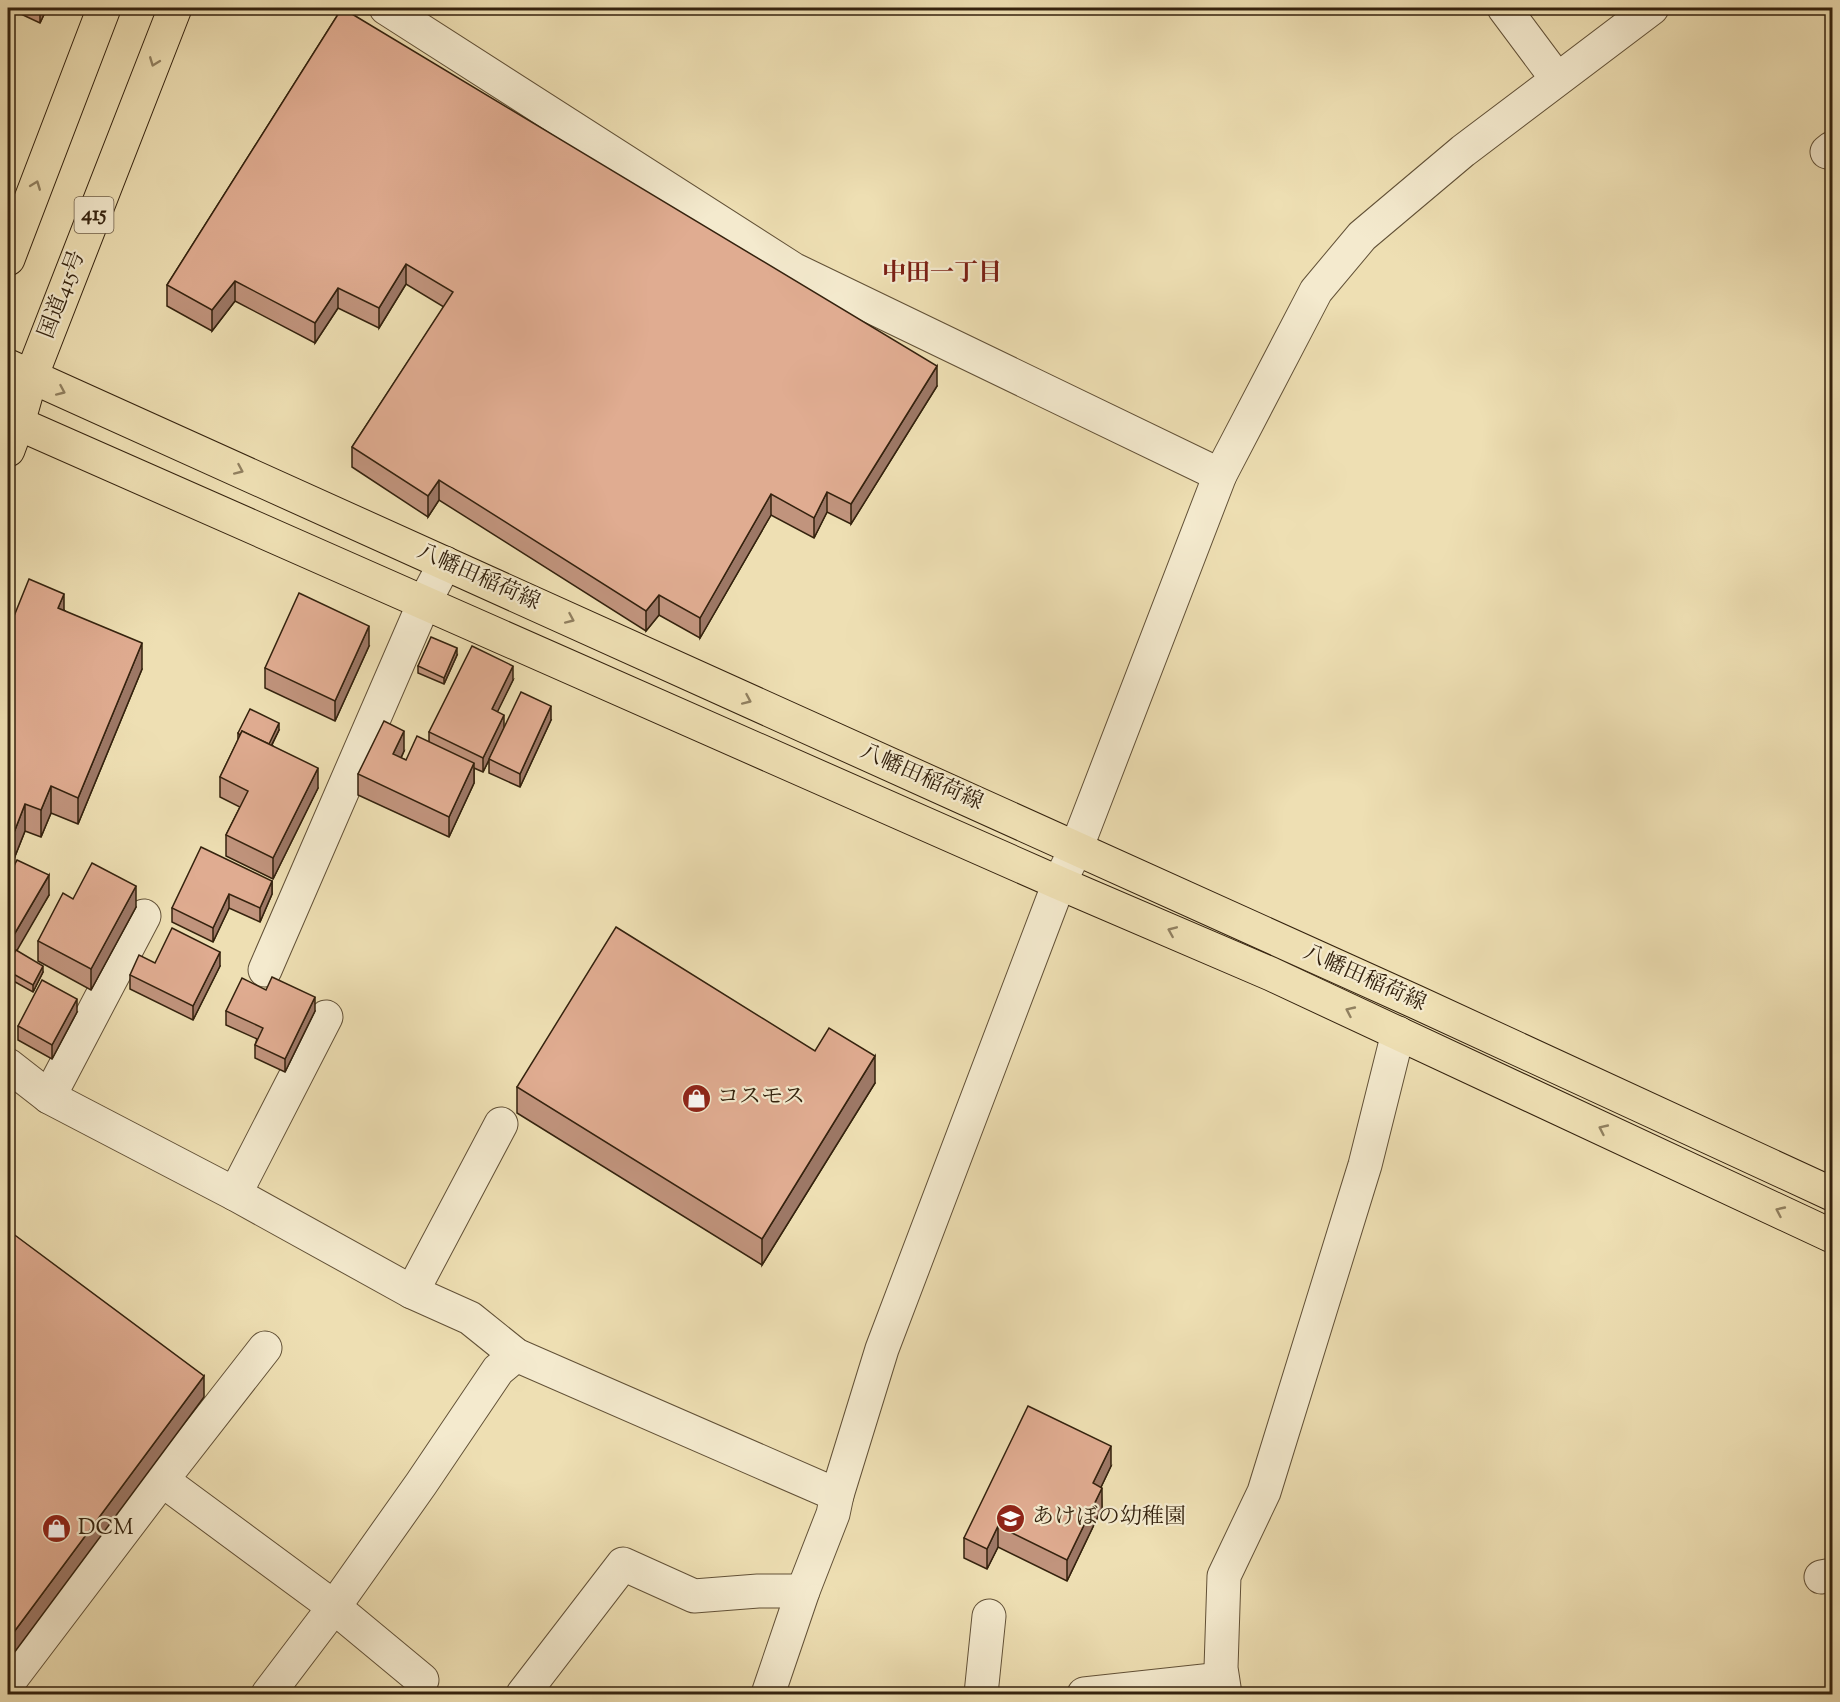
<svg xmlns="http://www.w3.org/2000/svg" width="1840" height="1702" font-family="'Sorts Mill Goudy','Noto Serif JP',serif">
	<rect width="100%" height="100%" fill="#eedfb3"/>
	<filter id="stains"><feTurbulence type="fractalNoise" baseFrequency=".00333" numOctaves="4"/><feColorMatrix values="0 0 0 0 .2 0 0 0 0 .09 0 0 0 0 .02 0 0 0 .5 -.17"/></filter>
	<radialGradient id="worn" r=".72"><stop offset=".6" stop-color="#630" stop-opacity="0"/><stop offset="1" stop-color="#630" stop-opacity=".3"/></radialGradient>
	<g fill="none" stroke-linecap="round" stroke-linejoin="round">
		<defs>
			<g id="minor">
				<path d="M386,8L793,269L1220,475"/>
				<path d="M1504,8L1557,79"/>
				<path d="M1827,152L1832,148"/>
				<path d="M265,970L424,603L445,563"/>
				<path d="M8,1065L49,1097L235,1194L412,1292L470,1318L516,1355L837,1495L882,1349L1059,883L1076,849L1220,475L1316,291L1362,236L1463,151L1652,8"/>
				<path d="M49,1097L144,916"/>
				<path d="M235,1194L326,1017"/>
				<path d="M412,1292L501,1124"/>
				<path d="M265,1348L162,1480L334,1607L422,1680"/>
				<path d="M1821,1577L1832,1575"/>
				<path d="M8,1683L162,1480"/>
				<path d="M268,1694L334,1607L421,1484L498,1370L516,1355"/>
				<path d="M523,1694L623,1564L694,1596L758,1591H803"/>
				<path d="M768,1694L803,1591L833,1514L837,1495"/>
				<path d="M981,1694L989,1616"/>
				<path d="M1084,1694L1222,1679"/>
				<path d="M1225,1694L1221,1668L1224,1576L1264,1492L1365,1165L1398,1033"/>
			</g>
			<g id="major">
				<path d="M8,366L1416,1002L1832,1194"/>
				<path d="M8,419L1059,883L1271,974L1832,1236"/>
			</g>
			<g id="highway">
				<path d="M8,259L104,8"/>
				<path d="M8,450L18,423L31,377L175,8"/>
			</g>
		</defs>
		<use href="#minor" stroke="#625137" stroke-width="35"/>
		<use href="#major" stroke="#34220e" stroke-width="35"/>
		<use href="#highway" stroke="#34220e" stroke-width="35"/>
		<use href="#minor" stroke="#f4eace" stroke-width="33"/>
		<use href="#major" stroke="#eedfb3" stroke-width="33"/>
		<use href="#highway" stroke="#eedfb3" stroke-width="33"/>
	</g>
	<g fill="#c1947d" stroke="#34220e" stroke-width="1.5">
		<path d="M8,8H47L40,23Z"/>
		<path d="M342,8L937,386L851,524L827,512L814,538L771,515L700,638L659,615L646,631L439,500L428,517L352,467V447L444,307L406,284L379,328L338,308L315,343L235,301L212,331L167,306V285Z"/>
		<path d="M64,610L142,669L78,824L51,813L41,837L25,831L8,874Z"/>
		<path d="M369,646L335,721L265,688V668Z"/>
		<path d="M457,655L444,684L418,673V666Z"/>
		<path d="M513,680L497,712L504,727L551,720L520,787L489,773V760L483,772L474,768V783L449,837L358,795V774L404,751L401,758L406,760L429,742V732Z"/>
		<path d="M279,730L272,745L318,788L273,879L226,856V835L240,807L220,797V777L238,740V733Z"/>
		<path d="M8,878L49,895L16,950L43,972L33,992L8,978Z"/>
		<path d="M272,881V894L260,922L229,908L213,942L172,922V908Z"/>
		<path d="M73,899L136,907L91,990L38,961V941Z"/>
		<path d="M155,963L220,966L193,1020L130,989V975Z"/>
		<path d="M266,990L315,1011L285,1072L255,1058V1045L257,1039L226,1025V1011Z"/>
		<path d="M77,1012L52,1059L18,1040V1026Z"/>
		<path d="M815,1051L875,1083L762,1265L517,1113V1087Z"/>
		<path d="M1111,1466L1101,1487L1102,1508L1067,1581L998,1547L987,1569L964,1558V1538Z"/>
	</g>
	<g fill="#9d7866" stroke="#34220e" stroke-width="1.5">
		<path d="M40,8H47L40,23Z"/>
		<path d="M406,264V284L379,328V308Z"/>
		<path d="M235,281V301L212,331V310Z"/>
		<path d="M338,288V308L315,343V323Z"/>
		<path d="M937,366V386L851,524V504Z"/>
		<path d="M439,480V500L428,517V496Z"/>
		<path d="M827,492V512L814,538V518Z"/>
		<path d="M771,494V515L700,638V618Z"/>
		<path d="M64,594V620L58,608Z"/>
		<path d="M659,595V615L646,631V611Z"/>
		<path d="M369,626V646L335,721V701Z"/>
		<path d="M142,643V669L78,824V798Z"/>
		<path d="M457,648V655L444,684V678Z"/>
		<path d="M513,666V680L492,723V709Z"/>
		<path d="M551,706V720L520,787V774Z"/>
		<path d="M504,715V729L483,772V758Z"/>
		<path d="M279,723V730L267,754V747Z"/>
		<path d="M404,731V751L393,775V754Z"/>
		<path d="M474,763V783L449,837V817Z"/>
		<path d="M318,768V788L273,879V858Z"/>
		<path d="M51,786V813L41,837V810Z"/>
		<path d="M25,804V831L8,874V848Z"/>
		<path d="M49,875V895L8,966V945Z"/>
		<path d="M272,881V894L260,922V908Z"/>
		<path d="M136,886V907L91,990V969Z"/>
		<path d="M229,894V908L213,942V928Z"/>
		<path d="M220,952V966L193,1020V1006Z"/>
		<path d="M43,966V972L33,992V985Z"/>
		<path d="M315,997V1011L285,1072V1059Z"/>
		<path d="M77,999V1012L52,1059V1045Z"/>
		<path d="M875,1056V1083L762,1265V1239Z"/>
		<path d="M204,1376V1397L8,1661V1640Z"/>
		<path d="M1111,1446V1466L1093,1504V1483Z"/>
		<path d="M1102,1488V1508L1067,1581V1560Z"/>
		<path d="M998,1526V1547L987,1569V1549Z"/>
	</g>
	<g fill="#e0ac91" stroke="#34220e" stroke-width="1.5">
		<path d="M342,8L937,366L851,504L827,492L814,518L771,494L700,618L659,595L646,611L439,480L428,496L352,447L453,292L406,264L379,308L338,288L315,323L235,281L212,310L167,285Z"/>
		<path d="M29,579L64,594L58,608L142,643L78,798L51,786L41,810L25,804L8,848V631Z"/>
		<path d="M299,593L369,626L335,701L265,668Z"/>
		<path d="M431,637L457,648L444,678L418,666Z"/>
		<path d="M472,646L513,666L492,709L504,715L483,758L429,732Z"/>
		<path d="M521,692L551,706L520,774L489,759Z"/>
		<path d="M250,709L279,723L269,744L242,731L240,735L238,733Z"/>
		<path d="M384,721L404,731L393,754L406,760L417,736L474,763L449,817L358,774Z"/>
		<path d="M242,731L318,768L273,858L226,835L248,791L220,777Z"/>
		<path d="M201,847L272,881L260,908L229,894L213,928L172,908Z"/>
		<path d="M17,860L49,875L8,945V878Z"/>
		<path d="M92,863L136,886L91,969L38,941L63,893L73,899Z"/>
		<path d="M616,927L815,1051L829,1028L875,1056L762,1239L517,1087Z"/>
		<path d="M172,928L220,952L193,1006L130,975L139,955L155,963Z"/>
		<path d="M16,950L43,966L33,985L8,971V965Z"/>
		<path d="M272,977L315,997L285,1059L255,1045L263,1028L226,1011L242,978L266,990Z"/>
		<path d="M42,980L77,999L52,1045L18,1026Z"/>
		<path d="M8,1230L204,1376L8,1640Z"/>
		<path d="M1028,1406L1111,1446L1093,1483L1102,1488L1067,1560L998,1526L987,1549L964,1538Z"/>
	</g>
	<defs><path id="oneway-chevron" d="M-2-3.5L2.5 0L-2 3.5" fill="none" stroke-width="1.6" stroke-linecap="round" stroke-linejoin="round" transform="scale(1.5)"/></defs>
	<g stroke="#918060">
		<use href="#oneway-chevron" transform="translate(154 62) rotate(111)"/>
		<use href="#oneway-chevron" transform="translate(36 185) rotate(-69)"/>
		<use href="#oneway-chevron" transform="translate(61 391) rotate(24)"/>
		<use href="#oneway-chevron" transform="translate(239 470) rotate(24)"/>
		<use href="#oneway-chevron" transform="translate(570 619) rotate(24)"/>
		<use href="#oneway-chevron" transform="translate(747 700) rotate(24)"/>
		<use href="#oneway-chevron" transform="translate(1172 931) rotate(-157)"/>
		<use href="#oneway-chevron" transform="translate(1350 1011) rotate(-155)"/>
		<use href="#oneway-chevron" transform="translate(1603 1129) rotate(-155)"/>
		<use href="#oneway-chevron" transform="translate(1780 1211) rotate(-155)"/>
	</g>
	<defs>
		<symbol id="shop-disc" viewBox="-11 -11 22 22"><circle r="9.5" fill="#8f2418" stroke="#f4eace"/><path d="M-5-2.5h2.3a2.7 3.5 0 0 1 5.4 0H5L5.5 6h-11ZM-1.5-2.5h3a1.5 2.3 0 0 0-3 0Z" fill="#fff"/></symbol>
		<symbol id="school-disc" viewBox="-11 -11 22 22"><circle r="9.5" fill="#8f2418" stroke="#f4eace"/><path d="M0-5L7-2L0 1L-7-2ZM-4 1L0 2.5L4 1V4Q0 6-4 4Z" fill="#fff"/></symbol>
	</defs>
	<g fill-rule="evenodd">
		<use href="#shop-disc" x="680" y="1082" width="33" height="33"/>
		<use href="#school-disc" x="994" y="1502" width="33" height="33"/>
		<use href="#shop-disc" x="40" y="1512" width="33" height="33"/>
	</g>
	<g text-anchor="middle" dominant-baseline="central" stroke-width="4.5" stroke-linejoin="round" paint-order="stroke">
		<rect fill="#f4eace" stroke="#6e5e48" stroke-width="1.5" x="74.5" y="197" width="39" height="36" rx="4.5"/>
		<g font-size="21" font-weight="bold" fill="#34220e">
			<text x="94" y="215">415</text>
		</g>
		<g font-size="22" fill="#34220e" stroke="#f4eace">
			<text transform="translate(63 295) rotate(-69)">国道415号</text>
			<text transform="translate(478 578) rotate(24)">八幡田稲荷線</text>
			<text transform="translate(921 778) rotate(24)">八幡田稲荷線</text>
			<text transform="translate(1364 979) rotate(24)">八幡田稲荷線</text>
		</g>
		<g font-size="22" fill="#34220e" stroke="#f4eace" text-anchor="start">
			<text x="717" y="1098">コスモス</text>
			<text x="1032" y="1518">あけぼの幼稚園</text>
			<text x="78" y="1529">DCM</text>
		</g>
		<g font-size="24" font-weight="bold" fill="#7a1f14" stroke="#f4eace">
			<text x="942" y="274">中田一丁目</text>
		</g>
	</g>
	<rect width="1840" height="1702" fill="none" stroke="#eedfb3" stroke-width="30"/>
	<rect x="9" y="9" width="1822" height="1684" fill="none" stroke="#34220e" stroke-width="3"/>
	<rect x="15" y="15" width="1810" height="1672" fill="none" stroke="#34220e" stroke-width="1.5"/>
	<rect width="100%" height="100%" filter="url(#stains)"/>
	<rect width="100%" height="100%" fill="url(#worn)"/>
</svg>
